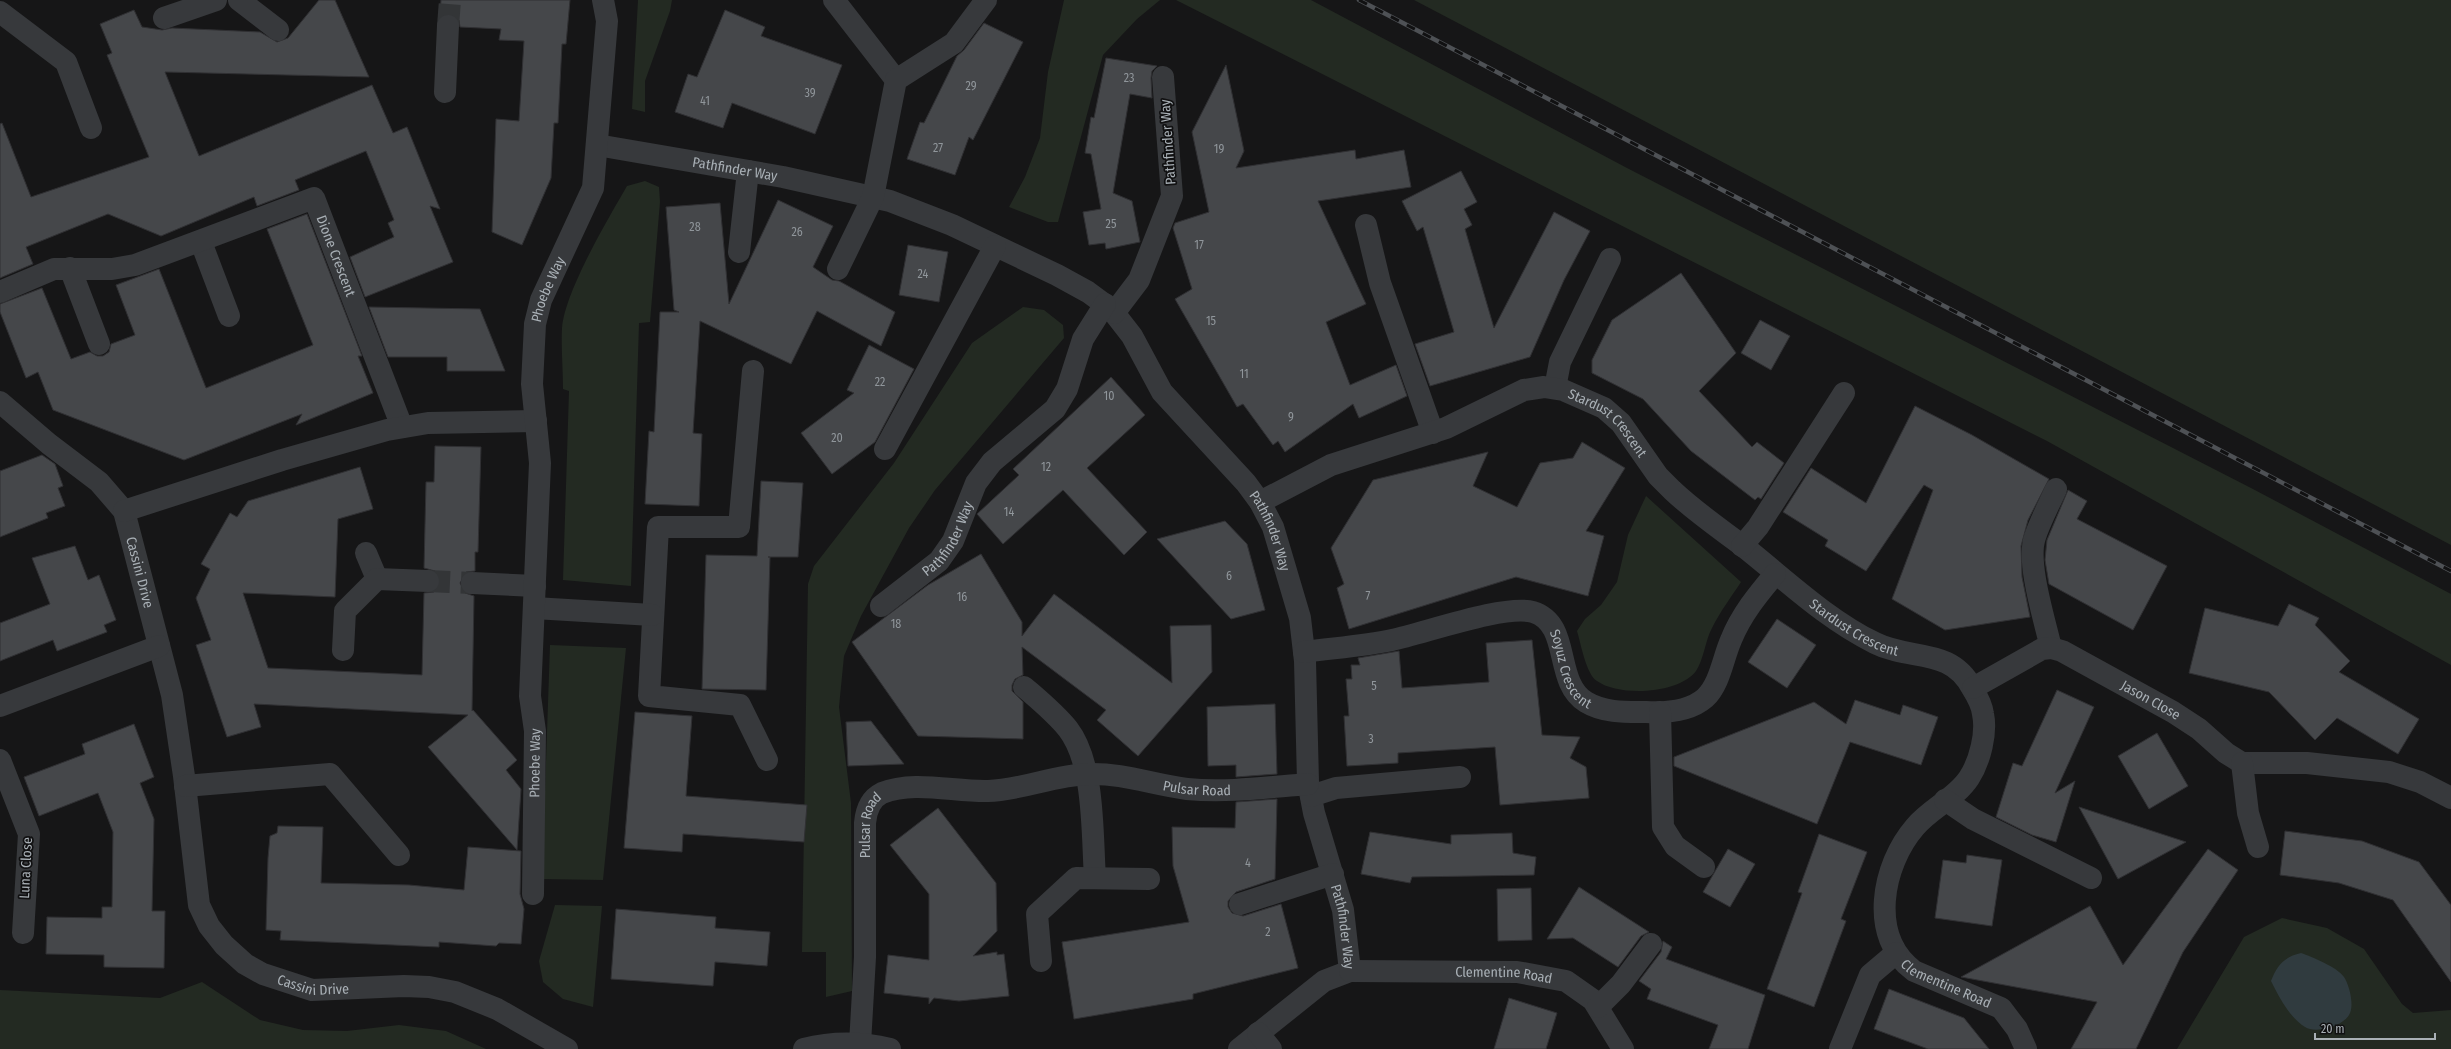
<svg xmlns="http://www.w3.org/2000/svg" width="2451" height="1049" font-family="'Fira Sans Condensed',sans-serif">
	<rect width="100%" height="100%" fill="#161617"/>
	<g fill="#232a22">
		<path d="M638,0H672L670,11L645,81V112L632,109Z"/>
		<path d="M1064,0H1160L1137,19L1103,55L1058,222H1048L1009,207L1025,177L1040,138L1048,72Z"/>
		<path d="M1176,0H1311L1627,168L2251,488L2451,594V665L2047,441Z"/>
		<path d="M1414,0H2451V545Z"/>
		<path d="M645,181L659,187L660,202L650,322L639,323L631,586L563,580L569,391L563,389C563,369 561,348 562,328C565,291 608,219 627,186Z"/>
		<path d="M1023,307L1044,310L1063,325L1064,338L935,490L909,528L861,616L844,656L839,707L851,803L852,991L826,997V952H802L808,584L814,566L894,463L972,343Z"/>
		<path d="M1646,496L1741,582C1731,597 1720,612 1712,628C1705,641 1704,659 1696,671C1679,694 1619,697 1597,681C1586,674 1581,644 1577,631L1585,619L1601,605L1617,582L1628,535Z"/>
		<path d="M550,645L626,648L603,880L542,879Z"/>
		<path d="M555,905L602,906L593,1007L563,999L543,982L539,961Z"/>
		<path d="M2282,918L2327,928L2364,949L2402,1004L2413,1013L2451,1010V1049H2177L2244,937Z"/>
		<path d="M202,982L260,1020L303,1030L347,1031L399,1025L446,1031L486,1049H0V990L160,998Z"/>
	</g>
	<path fill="#303b3f" d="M2301,953C2312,957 2337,967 2344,977C2349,984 2355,1006 2349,1015C2343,1026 2316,1034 2305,1027C2289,1017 2279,997 2271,981C2277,965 2284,957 2301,953Z"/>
	<g fill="#45474a" stroke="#303033">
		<path d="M319,0H335L369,77L165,72L199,156L372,85L393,133L407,127L440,209L430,206L453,262L365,297L350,257L394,237L388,223L394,220L366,151L295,180L299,190L257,206L254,197L161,236L108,214L26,247L33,264L0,278V124L2,123L31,197L149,157L107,55L112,53L100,24L134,10L142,27L162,30L172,28L260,32L277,42L288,38Z"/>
		<path d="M441,0H570L566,44H562L558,123H554L551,178L522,245L492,232L496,119L519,121L524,41L499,40L501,29L460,27L459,20L449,14L440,17Z"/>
		<path d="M725,10L765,27L761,36L842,65L815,134L732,103L723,128L675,112L688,74L697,77Z"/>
		<path d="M984,23L1023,42L973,140L969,137L955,175L907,159L920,122L924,123L957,56L964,50Z"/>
		<path d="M1106,58L1157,66L1152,71L1151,78L1152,98L1130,94L1113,193L1132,201L1140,242L1106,249L1105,243L1089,245L1083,212L1101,209L1091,154L1085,153L1091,117L1094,118Z"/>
		<path d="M1226,65L1244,151L1236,168L1355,150L1356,159L1404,150L1411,187L1318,201L1366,304L1326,322L1350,385L1396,365L1407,396L1359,418L1353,404L1285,452L1278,441L1273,445L1243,404L1237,407L1175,299L1192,289L1173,228L1175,223L1209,212L1192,132Z"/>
		<path d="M1461,171L1477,202L1464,209L1472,225L1465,229L1494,328L1554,212L1590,231L1564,280L1530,357L1430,386L1415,344L1454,332L1423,227L1417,231L1402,201Z"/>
		<path d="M778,200L833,226L813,267L832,280L839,281L895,312L881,346L817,311L791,364L700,321L693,433L702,434L699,506L645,504L649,431L654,432L660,312H679L674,310L666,207L720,203L729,304Z"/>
		<path d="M307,214L362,356H358L373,393L296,425L302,414L184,460L53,410L38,372L26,378L0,312V304L42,288L71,359L90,352L97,356H103L109,352L111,344L135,335L116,285L159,269L206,388L313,345L267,229Z"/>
		<path d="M908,245L948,252L939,302L899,295Z"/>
		<path d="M1681,273L1736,353L1699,391L1752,447L1757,442L1784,463L1761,499L1758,497L1755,500L1691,451L1643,399L1592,373V360L1612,320Z"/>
		<path d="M369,307L480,309L505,371H447V357H388Z"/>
		<path d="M1760,320L1790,336L1771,370L1741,353Z"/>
		<path d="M869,345L914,369L875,442L832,474L801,433L854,393L847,390Z"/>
		<path d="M1111,377L1145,415L1087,468L1147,532L1124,555L1063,490L1003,544L977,514L1019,475L1013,469Z"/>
		<path d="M1915,406L1972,435L2049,479L2028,520L2021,546L2022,577L2030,617L1945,630L1892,599L1933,490L1924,485L1866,571L1825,546L1828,540L1783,512L1811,468L1866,503Z"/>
		<path d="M1582,442L1625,468L1586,531L1604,536L1588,596L1516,577L1349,629L1337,588L1344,584L1331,548L1373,480L1488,452L1473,486L1517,507L1540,463L1573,458Z"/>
		<path d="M435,446L481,447L478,552H475V571L466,572L460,583L465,593L474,596L472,711L473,710L517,760L506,770L521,789L517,850L428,747L468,715L254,704L261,727L227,737L196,645L211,640L196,598L210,569L201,564L230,513L237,517L248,501L360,467L373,509L338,519L335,597L243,593L268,668L422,675L424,593L434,592L440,582L435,571L424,568L426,482H434Z"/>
		<path d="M42,455L55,464L63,486L58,488L65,506L46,513L48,518L0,537V471Z"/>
		<path d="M761,481L803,483L798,557H768H770L766,690L702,689L706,555L757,556Z"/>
		<path d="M2068,490L2087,501L2077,519L2167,566L2133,630L2049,584L2045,560L2047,540Z"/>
		<path d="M1225,521L1247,544L1265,610L1231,619L1157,539Z"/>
		<path d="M75,546L88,580L99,575L116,620L104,625L107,632L57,651L53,640L0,661V623L50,604L32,558Z"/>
		<path d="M981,554L1022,622V636L1054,594L1172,683L1170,626L1211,625L1212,672L1138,756L1097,720L1106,710L1022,647L1023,675L1015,679L1012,685V691L1023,702V739L918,736L852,642L928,585Z"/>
		<path d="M2289,604L2319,618L2315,625L2350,661L2339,672L2419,719L2398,754L2337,718L2315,740L2269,692L2189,673L2205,608L2278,626Z"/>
		<path d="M1777,619L1816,645L1787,688L1748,662Z"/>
		<path d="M1532,640L1542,735L1580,737L1570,758L1586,767L1589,798L1500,805L1495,747L1398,753V763L1347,766L1344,716H1349L1346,679H1352L1351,665H1360L1358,658L1399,651L1402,688L1489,682L1486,643Z"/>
		<path d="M2057,690L2094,707L2055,793L2075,781L2056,842L2032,835L1996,817L2013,763L2022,766Z"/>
		<path d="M1855,700L1900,715L1903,705L1938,717L1921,765L1850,742L1817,824L1674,766V757L1814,702L1846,724Z"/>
		<path d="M1275,704L1277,774L1236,777V765L1208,766L1207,707Z"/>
		<path d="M635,712L692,716L686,796L807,805L804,842L683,834L682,852L624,848Z"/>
		<path d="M871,721L904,764L848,766L846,722Z"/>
		<path d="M134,724L154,777L140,783L154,819L152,911H165L164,968L104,967V955L46,954L47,917L102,918V907H112L113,832L98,793L39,816L24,777L85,754L82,744Z"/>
		<path d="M2157,733L2188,786L2149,809L2118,756Z"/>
		<path d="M1277,799L1275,879L1236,892L1228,901V907L1232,913L1243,916L1281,904L1298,968L1193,994V999L1074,1019L1062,942L1189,922L1173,866L1172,827L1235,828L1236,802Z"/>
		<path d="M2079,807L2186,842L2118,879Z"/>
		<path d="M938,808L996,883L997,931L973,956L997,952V955L1004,954L1009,996L959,1001L934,998L929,1004V998L884,993L888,955L929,960V894L890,845Z"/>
		<path d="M278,826L323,827L321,883L409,885L464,890L468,847L521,851L520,894L524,909L521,944L499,943L496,946L439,942V947L280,940L281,931L266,930L268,858L270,836L277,833Z"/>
		<path d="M2285,831L2362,841L2419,862L2451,905V982L2393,900L2339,883L2280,875Z"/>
		<path d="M1370,832L1451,844V835L1512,833L1513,853L1536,857L1534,875L1412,877L1410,883L1361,874Z"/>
		<path d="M1819,834L1867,852L1841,919L1846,921L1814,1007L1767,989L1802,893L1798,892Z"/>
		<path d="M1728,849L1755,864L1730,907L1703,892Z"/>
		<path d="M2208,849L2238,870L2183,952L2136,1049H2071L2097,1002L1961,977L2090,906L2123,965Z"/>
		<path d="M1967,855L2002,860L1992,926L1935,918L1943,860L1966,863Z"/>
		<path d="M1579,887L1649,932L1641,936L1618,967L1573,938L1547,939Z"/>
		<path d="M1531,888L1532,940L1498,941L1497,889Z"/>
		<path d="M616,909L716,917L715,928L770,932L767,966L715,962L713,986L611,979Z"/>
		<path d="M1663,941L1672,947L1666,959L1765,995L1748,1049H1709L1718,1025L1647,999L1651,989L1639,981L1661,952Z"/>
		<path d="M1889,989L1964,1018L1989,1049H1928L1874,1029Z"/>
		<path d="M1509,998L1557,1013L1546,1049H1494Z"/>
	</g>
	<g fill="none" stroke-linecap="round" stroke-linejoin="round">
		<g stroke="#333537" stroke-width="22" stroke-dasharray="22 11" stroke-linecap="butt">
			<path d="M448,26L450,0"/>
			<path d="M428,581L472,583"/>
		</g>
		<g stroke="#37393c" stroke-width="22">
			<path d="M239,0L278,30"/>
			<path d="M834,0L896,80"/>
			<path d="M0,12L66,62L91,128"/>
			<path d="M164,18L216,0"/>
			<path d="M445,92L448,26"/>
			<path id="s1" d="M597,145L783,177L890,201L952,225L1057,275L1088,292L1111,309L1132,336L1162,392L1246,483L1260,502L1273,527L1300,618L1305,661L1308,782L1314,813L1343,910L1350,971L1324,981L1239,1049"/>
			<path d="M1366,225L1380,283L1433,433"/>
			<path d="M201,242L229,316"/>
			<path d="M739,252L748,171"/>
			<path d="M70,268L99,344"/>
			<path d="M838,269L873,197L896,80L954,43L986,0"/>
			<path id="s2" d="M0,292L54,269H112L135,265L314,198L402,427"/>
			<path d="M1114,313L1139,280L1172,196L1163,77"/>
			<path d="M753,371L739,527H658L649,696L740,705L767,760"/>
			<path d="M1555,388L1560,362L1610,259"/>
			<path id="s3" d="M0,402L49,444L99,482L124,511L172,695L184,776L199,905L209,926L224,945L245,964L263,974L312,990L404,986L429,987L455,992L497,1009L567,1049"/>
			<path d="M885,449L995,246"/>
			<path id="s4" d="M1260,502L1331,465L1446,428L1524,390L1544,387L1563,390L1604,408L1621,423L1658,476L1672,490C1694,511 1719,528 1743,546C1786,580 1826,619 1875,643C1910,661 1951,647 1972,688C1977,696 1982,705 1983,714C1987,733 1980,761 1969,778C1956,798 1931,808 1915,827C1882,865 1868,937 1914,971L2001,1008L2017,1029L2026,1049"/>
			<path d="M124,511L282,460L387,430L428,423L536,421"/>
			<path d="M1742,546L1758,527L1844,393"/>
			<path d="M366,553L377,579"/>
			<path d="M472,583L535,586"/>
			<path id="s5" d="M881,606L939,561L953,541L976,483L992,462L1055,409L1067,389L1083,339L1105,304"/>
			<path d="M534,608L652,615"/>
			<path d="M2051,648C2045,621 2026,562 2035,537C2040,521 2049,505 2056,489"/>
			<path d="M343,650L345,611L377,579L428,581"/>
			<path id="s6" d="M1304,652C1333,648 1364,646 1392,640C1425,633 1505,604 1533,612C1572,624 1553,682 1586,702C1604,713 1627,712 1646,712C1665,713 1690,711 1705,698C1720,684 1723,658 1731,640C1741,615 1758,594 1775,574"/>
			<path d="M1024,687C1039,700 1055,713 1068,729C1095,764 1092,835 1095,878"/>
			<path id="s7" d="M1973,688L2042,649L2051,648L2062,651L2173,712L2199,729L2226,753L2242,763H2307L2389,772L2420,782L2451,798"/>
			<path d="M0,706L159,646"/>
			<path d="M1660,712L1663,827L1675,846L1704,867"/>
			<path d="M0,760L29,834L23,933"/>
			<path d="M2242,763L2248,813L2258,847"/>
			<path d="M185,786L330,774L399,855"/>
			<path d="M1311,796L1336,788L1460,777"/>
			<path d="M1945,800L1973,819L2091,878"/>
			<path id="s8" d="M533,894L535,731L530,696L540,463L532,384L535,324L541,300L593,188L607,21L603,0"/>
			<path d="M1240,904L1333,874"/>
			<path d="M1041,961L1037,914L1076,878L1149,879"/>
			<path id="s9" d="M1350,971L1517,972L1566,981L1593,1000L1623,1049"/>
			<path d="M1598,1007L1621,984L1651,944"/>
			<path d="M1258,1033L1271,1049"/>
			<path id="s10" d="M860,1044L865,957V823C866,811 870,799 882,793C914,780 954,792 988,791C1022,790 1054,775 1089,774C1123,773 1154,785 1187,789C1227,793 1269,787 1308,784"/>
			<path d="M804,1049C831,1042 862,1042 890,1049"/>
			<path d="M1840,1049L1870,975L1896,953"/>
		</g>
		<defs>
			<path id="rail" d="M1359,0L2451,571"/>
		</defs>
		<use href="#rail" stroke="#4e5155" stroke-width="4.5"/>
		<use href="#rail" stroke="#111112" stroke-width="3" stroke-dasharray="9" stroke-linecap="butt"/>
	</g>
	<g text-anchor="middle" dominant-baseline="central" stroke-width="3.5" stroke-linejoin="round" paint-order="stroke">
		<g font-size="12" fill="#90969b">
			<text x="1129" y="78">23</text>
			<text x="971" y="86">29</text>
			<text x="810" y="93">39</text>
			<text x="705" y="101">41</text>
			<text x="938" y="148">27</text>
			<text x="1219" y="149">19</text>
			<text x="1111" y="224">25</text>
			<text x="695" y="227">28</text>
			<text x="797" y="232">26</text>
			<text x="1199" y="245">17</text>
			<text x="923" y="274">24</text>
			<text x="1211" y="321">15</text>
			<text x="1244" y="374">11</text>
			<text x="880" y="382">22</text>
			<text x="1109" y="396">10</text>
			<text x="1291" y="417">9</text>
			<text x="837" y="438">20</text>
			<text x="1046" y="467">12</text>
			<text x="1009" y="512">14</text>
			<text x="1229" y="576">6</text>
			<text x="1368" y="596">7</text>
			<text x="962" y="597">16</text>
			<text x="896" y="624">18</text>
			<text x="1374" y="686">5</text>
			<text x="1371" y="739">3</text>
			<text x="1248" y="863">4</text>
			<text x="1268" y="932">2</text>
		</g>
		<g font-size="14" fill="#a9b0b6" stroke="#111112">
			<text transform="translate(1168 142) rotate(-94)">Pathfinder Way</text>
			<text stroke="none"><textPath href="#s1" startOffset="140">Pathfinder Way</textPath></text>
			<text stroke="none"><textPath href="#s2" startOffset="393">Dione Crescent</textPath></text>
			<text stroke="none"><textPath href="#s8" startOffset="608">Phoebe Way</textPath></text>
			<text stroke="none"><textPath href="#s4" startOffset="384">Stardust Crescent</textPath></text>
			<text stroke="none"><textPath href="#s1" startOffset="821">Pathfinder Way</textPath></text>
			<text stroke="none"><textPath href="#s5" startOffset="97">Pathfinder Way</textPath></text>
			<text stroke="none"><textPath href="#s3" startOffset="229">Cassini Drive</textPath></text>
			<text stroke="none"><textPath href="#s4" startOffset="708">Stardust Crescent</textPath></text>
			<text stroke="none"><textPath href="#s6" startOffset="305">Soyuz Crescent</textPath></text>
			<text stroke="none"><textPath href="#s7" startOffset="201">Jason Close</textPath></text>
			<text stroke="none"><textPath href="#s8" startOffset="131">Phoebe Way</textPath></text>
			<text stroke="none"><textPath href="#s10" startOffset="576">Pulsar Road</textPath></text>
			<text stroke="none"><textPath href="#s10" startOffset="220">Pulsar Road</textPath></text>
			<text transform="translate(26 868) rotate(-87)">Luna Close</text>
			<text stroke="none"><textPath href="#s1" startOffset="1227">Pathfinder Way</textPath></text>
			<text stroke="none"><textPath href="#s9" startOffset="154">Clementine Road</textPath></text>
			<text stroke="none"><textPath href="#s4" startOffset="1208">Clementine Road</textPath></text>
			<text stroke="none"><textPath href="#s3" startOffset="716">Cassini Drive</textPath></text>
		</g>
	</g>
	<path d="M2315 1033v6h120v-6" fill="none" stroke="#a9b0b6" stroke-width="2"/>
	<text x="2321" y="1033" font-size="12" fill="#a9b0b6" stroke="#111112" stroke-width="3" paint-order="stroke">20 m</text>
</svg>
